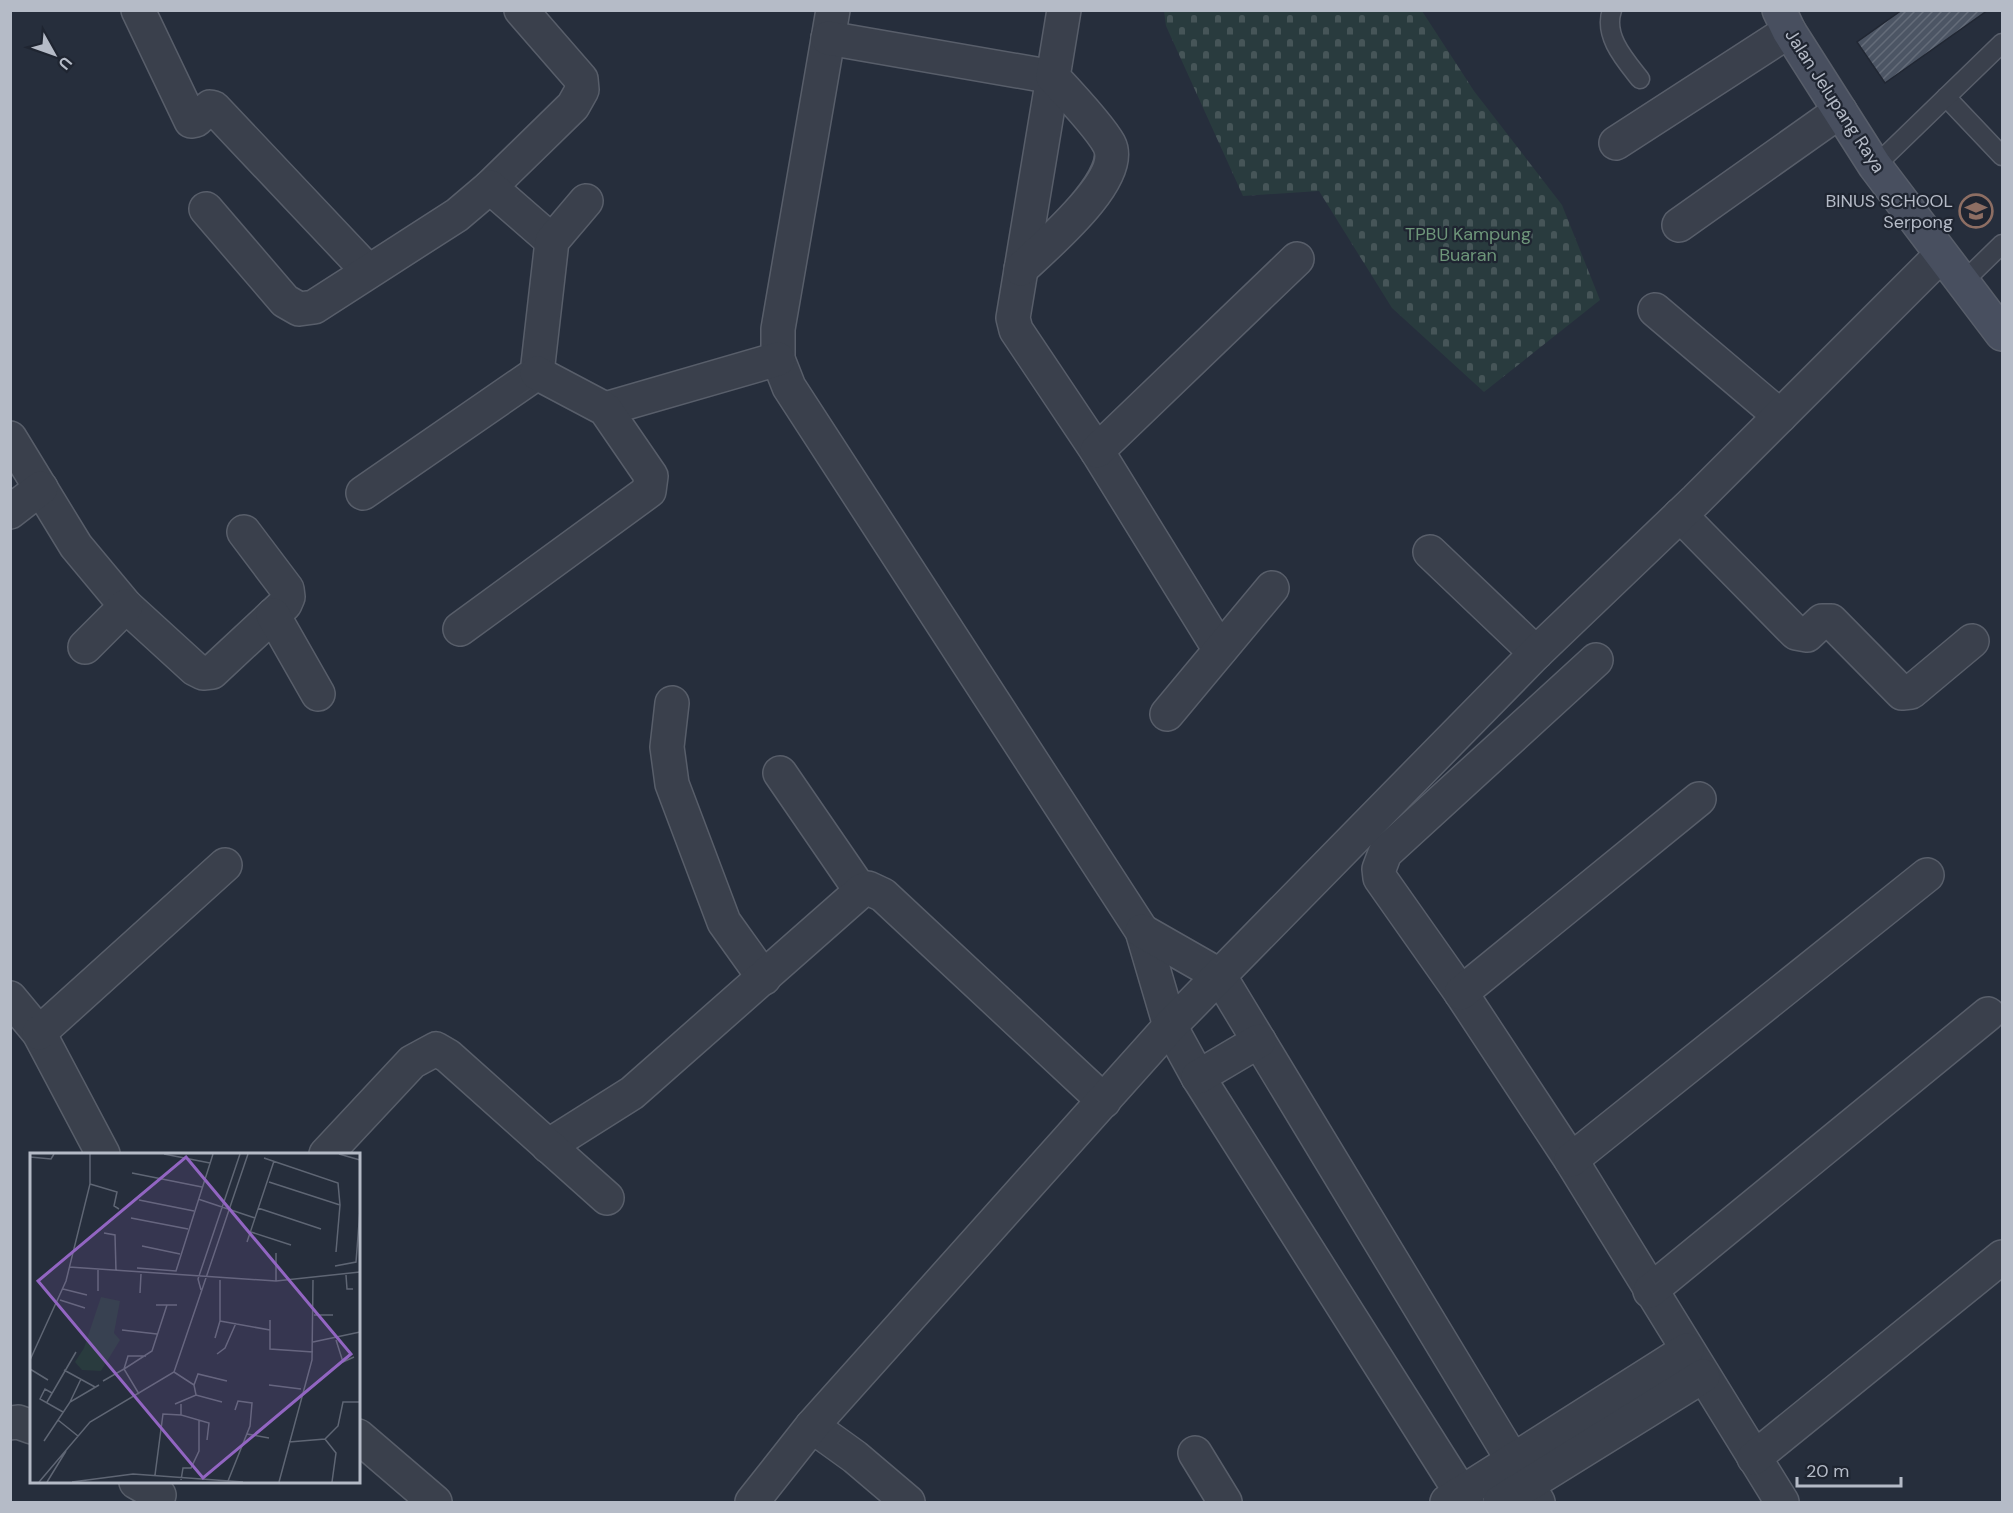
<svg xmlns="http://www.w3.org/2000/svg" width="2013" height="1513" font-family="'DM Sans',sans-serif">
	<defs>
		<pattern id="cemetery-stones" width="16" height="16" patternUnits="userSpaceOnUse" patternTransform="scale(1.5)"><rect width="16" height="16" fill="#293b3e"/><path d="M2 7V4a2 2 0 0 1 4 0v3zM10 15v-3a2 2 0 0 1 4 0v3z" fill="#465558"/></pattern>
		<pattern id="building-hatch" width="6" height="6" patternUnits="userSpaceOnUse" patternTransform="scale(1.5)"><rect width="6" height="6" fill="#4c5564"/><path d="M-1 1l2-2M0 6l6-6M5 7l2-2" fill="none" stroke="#646c79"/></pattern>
	</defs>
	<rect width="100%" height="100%" fill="#262e3c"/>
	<path fill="url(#cemetery-stones)" d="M1164,11H1422L1474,91L1562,205L1600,300L1484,392L1392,308L1319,191L1243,196L1166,26Z"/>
	<path fill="url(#building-hatch)" stroke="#212733" stroke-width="1.5" d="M1902,10H1988L1885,83L1857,42Z"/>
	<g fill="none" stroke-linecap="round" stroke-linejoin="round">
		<defs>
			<g id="lane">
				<path d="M1612,10C1603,36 1625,60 1640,79"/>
				<path d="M1946,97L2002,156"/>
				<path d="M1875,166L2002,43"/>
				<path d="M1962,283L2002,244"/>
			</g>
			<g id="street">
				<path d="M138,10L191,121L196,120L210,107L214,108L368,271"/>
				<path d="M833,10L778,329V359L789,387L1142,931L1170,1026L1198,1077L1467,1502"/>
				<path d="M828,38L1053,77L1013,318L1016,330L1097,451L1220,650"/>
				<path d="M1616,143L1789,31"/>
				<path d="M490,187L573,106L582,90L581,79L521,10"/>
				<path d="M206,209L285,301L299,309L314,307L457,215L490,187L552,241"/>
				<path d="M1679,225L1840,111"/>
				<path d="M1021,269C1044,247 1127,178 1109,144C1100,127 1067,92 1053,77L1064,10"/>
				<path d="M1655,310L1780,416"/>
				<path d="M605,409L778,359"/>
				<path d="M10,438L76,546L126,606L195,669L203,673L212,672L285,604L288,597L287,589L244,532"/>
				<path d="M1097,451L1297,259"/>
				<path d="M363,493L537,373L552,241L586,201"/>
				<path d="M10,512L41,488"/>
				<path d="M1680,515L1796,633L1807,635L1822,621H1831L1902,693L1911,692L1972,641"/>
				<path d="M1430,552L1536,653"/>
				<path d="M273,615L318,694"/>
				<path d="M460,629L649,491L651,476L605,409L537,373"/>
				<path d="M85,647L126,606"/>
				<path d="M1596,660L1385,853L1379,869L1380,878L1461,993L1571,1160L1782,1502"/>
				<path d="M672,703L667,747L672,784L724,922L764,978"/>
				<path d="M1167,714L1272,588"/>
				<path d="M780,773L861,891"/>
				<path d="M1142,931L1219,975L1538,1502"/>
				<path d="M1461,993L1699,799"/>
				<path d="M10,998L39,1033L103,1154"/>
				<path d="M39,1033L225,865"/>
				<path d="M1198,1077L1259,1041"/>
				<path d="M548,1146L632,1093L861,891L868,888L883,895L1104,1101"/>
				<path d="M326,1154L412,1062L436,1049L448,1056L607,1198"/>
				<path d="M1571,1160L1927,875"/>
				<path d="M1650,1291L1988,1014"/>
				<path d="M10,1423L18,1422L32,1427"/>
				<path d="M812,1426L855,1457L908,1502"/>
				<path d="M358,1436L435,1502"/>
				<path d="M1195,1453L1225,1502"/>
				<path d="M1754,1458L2002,1257"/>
				<path d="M136,1482L159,1495"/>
				<path d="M752,1502L812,1426L1170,1026L1536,653L1696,500L1941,255"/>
				<path d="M1447,1502L1687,1350"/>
				<path d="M1500,1502L1703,1376"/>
			</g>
			<path id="secondary" d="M1779,10L1789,31L1875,166L2002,334"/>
		</defs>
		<use href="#lane" stroke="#585e6a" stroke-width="21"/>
		<use href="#street" stroke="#585e6a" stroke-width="36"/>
		<use href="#secondary" stroke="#585e6a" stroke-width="36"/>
		<use href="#lane" stroke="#3a404c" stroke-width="18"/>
		<use href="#street" stroke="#3a404c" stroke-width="33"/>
		<use href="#secondary" stroke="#484f5f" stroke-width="33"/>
	</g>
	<defs>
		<symbol id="school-ring" viewBox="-11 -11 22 22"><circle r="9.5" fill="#1f2531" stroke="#8d6e63" stroke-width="1.5"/><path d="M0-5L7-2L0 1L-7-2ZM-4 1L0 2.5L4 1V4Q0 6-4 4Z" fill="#8d6e63"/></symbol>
	</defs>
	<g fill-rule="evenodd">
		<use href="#school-ring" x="1957" y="192" width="38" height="38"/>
	</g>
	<g text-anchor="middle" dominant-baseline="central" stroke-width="4.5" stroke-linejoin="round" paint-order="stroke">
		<g font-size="18" fill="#b5bbc7" stroke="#1f2531">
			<text transform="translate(1835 101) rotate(57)">Jalan Jelupang Raya</text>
		</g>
		<g font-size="18" fill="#b5bbc7" stroke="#1f2531" text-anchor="end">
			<text x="1953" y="201">BINUS SCHOOL<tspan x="1953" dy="21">Serpong</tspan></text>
		</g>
		<g font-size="18" fill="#6e967a" stroke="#1f2531">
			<text x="1468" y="234">TPBU Kampung<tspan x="1468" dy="21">Buaran</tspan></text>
		</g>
	</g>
	<g transform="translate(30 1153)">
		<rect width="330" height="330" fill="#262e3c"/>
		<path d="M71,144L90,148L84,180L90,187L71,218L52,217L45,209L54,195Z" fill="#293b3e"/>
		<path fill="none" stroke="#5f6674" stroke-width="1.5" d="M134,1L180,10M309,1L330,7M0,4L21,6L24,1M234,5L308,30L310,52L306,99M102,20L172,34M239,29L310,52M60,31L87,39L84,53L89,56M168,46L225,65M109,47L164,58M228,55L291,76M101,65L158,76M221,79L261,92M74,80L85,82L86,118M217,89L244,8M112,93L150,101M246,100V128M305,113L326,109L330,57M39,114L246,128L330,119M107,115L146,118L183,1M316,122L317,136H323M33,136L57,142M171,137L168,126L210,1M68,138V117M110,140L111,121M30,147L55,155M126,152H147M284,162H303M240,167V196L283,199M190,168L240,177M92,177L127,181M185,185L190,168V127M306,187L313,209L324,204M283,189L330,179M187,201L195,195L206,170M0,207L36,128L60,31V1M0,216L18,227M34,217L65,234M144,219L164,232M73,228L94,216L98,203H116M239,232L271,236M22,240L15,236L10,246L33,259M109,241L94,216L122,198L137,152M166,242L164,232L168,221L197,228M17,249L46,199M40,249L51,226M145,251L166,242L192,249M151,251V262L179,270L177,287M28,267L48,283M217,281L239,285M295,286L306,300L302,329M14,288L40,249L69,232M259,289L295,286L308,273L313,249H330M125,322L133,261L151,262M151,327L153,315H161L169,298V267M198,328L220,273L222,250L208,248L205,257M9,329L60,269L144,219L218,1M17,329L36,298M42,329L103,321L213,329M249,329L282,207L283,127"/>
		<path fill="#9265c2" fill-opacity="0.15" stroke="#9265c2" stroke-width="3" d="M156,4L321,201L173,325L8,128Z"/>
		<rect width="330" height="330" fill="none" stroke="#b5bbc7" stroke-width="3"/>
	</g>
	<rect width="2013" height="1513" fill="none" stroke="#b5bbc7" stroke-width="24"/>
	<g transform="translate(54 54) rotate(130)" stroke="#1f2531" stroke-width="4.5" paint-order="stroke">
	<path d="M0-4.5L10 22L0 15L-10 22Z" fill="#b5bbc7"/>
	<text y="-9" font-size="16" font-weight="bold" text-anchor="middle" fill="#b5bbc7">U</text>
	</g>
	<path d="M1797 1477v9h104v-9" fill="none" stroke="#b5bbc7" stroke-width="3"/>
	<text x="1806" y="1477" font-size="18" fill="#b5bbc7" stroke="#1f2531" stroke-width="4.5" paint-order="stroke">20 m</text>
</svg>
